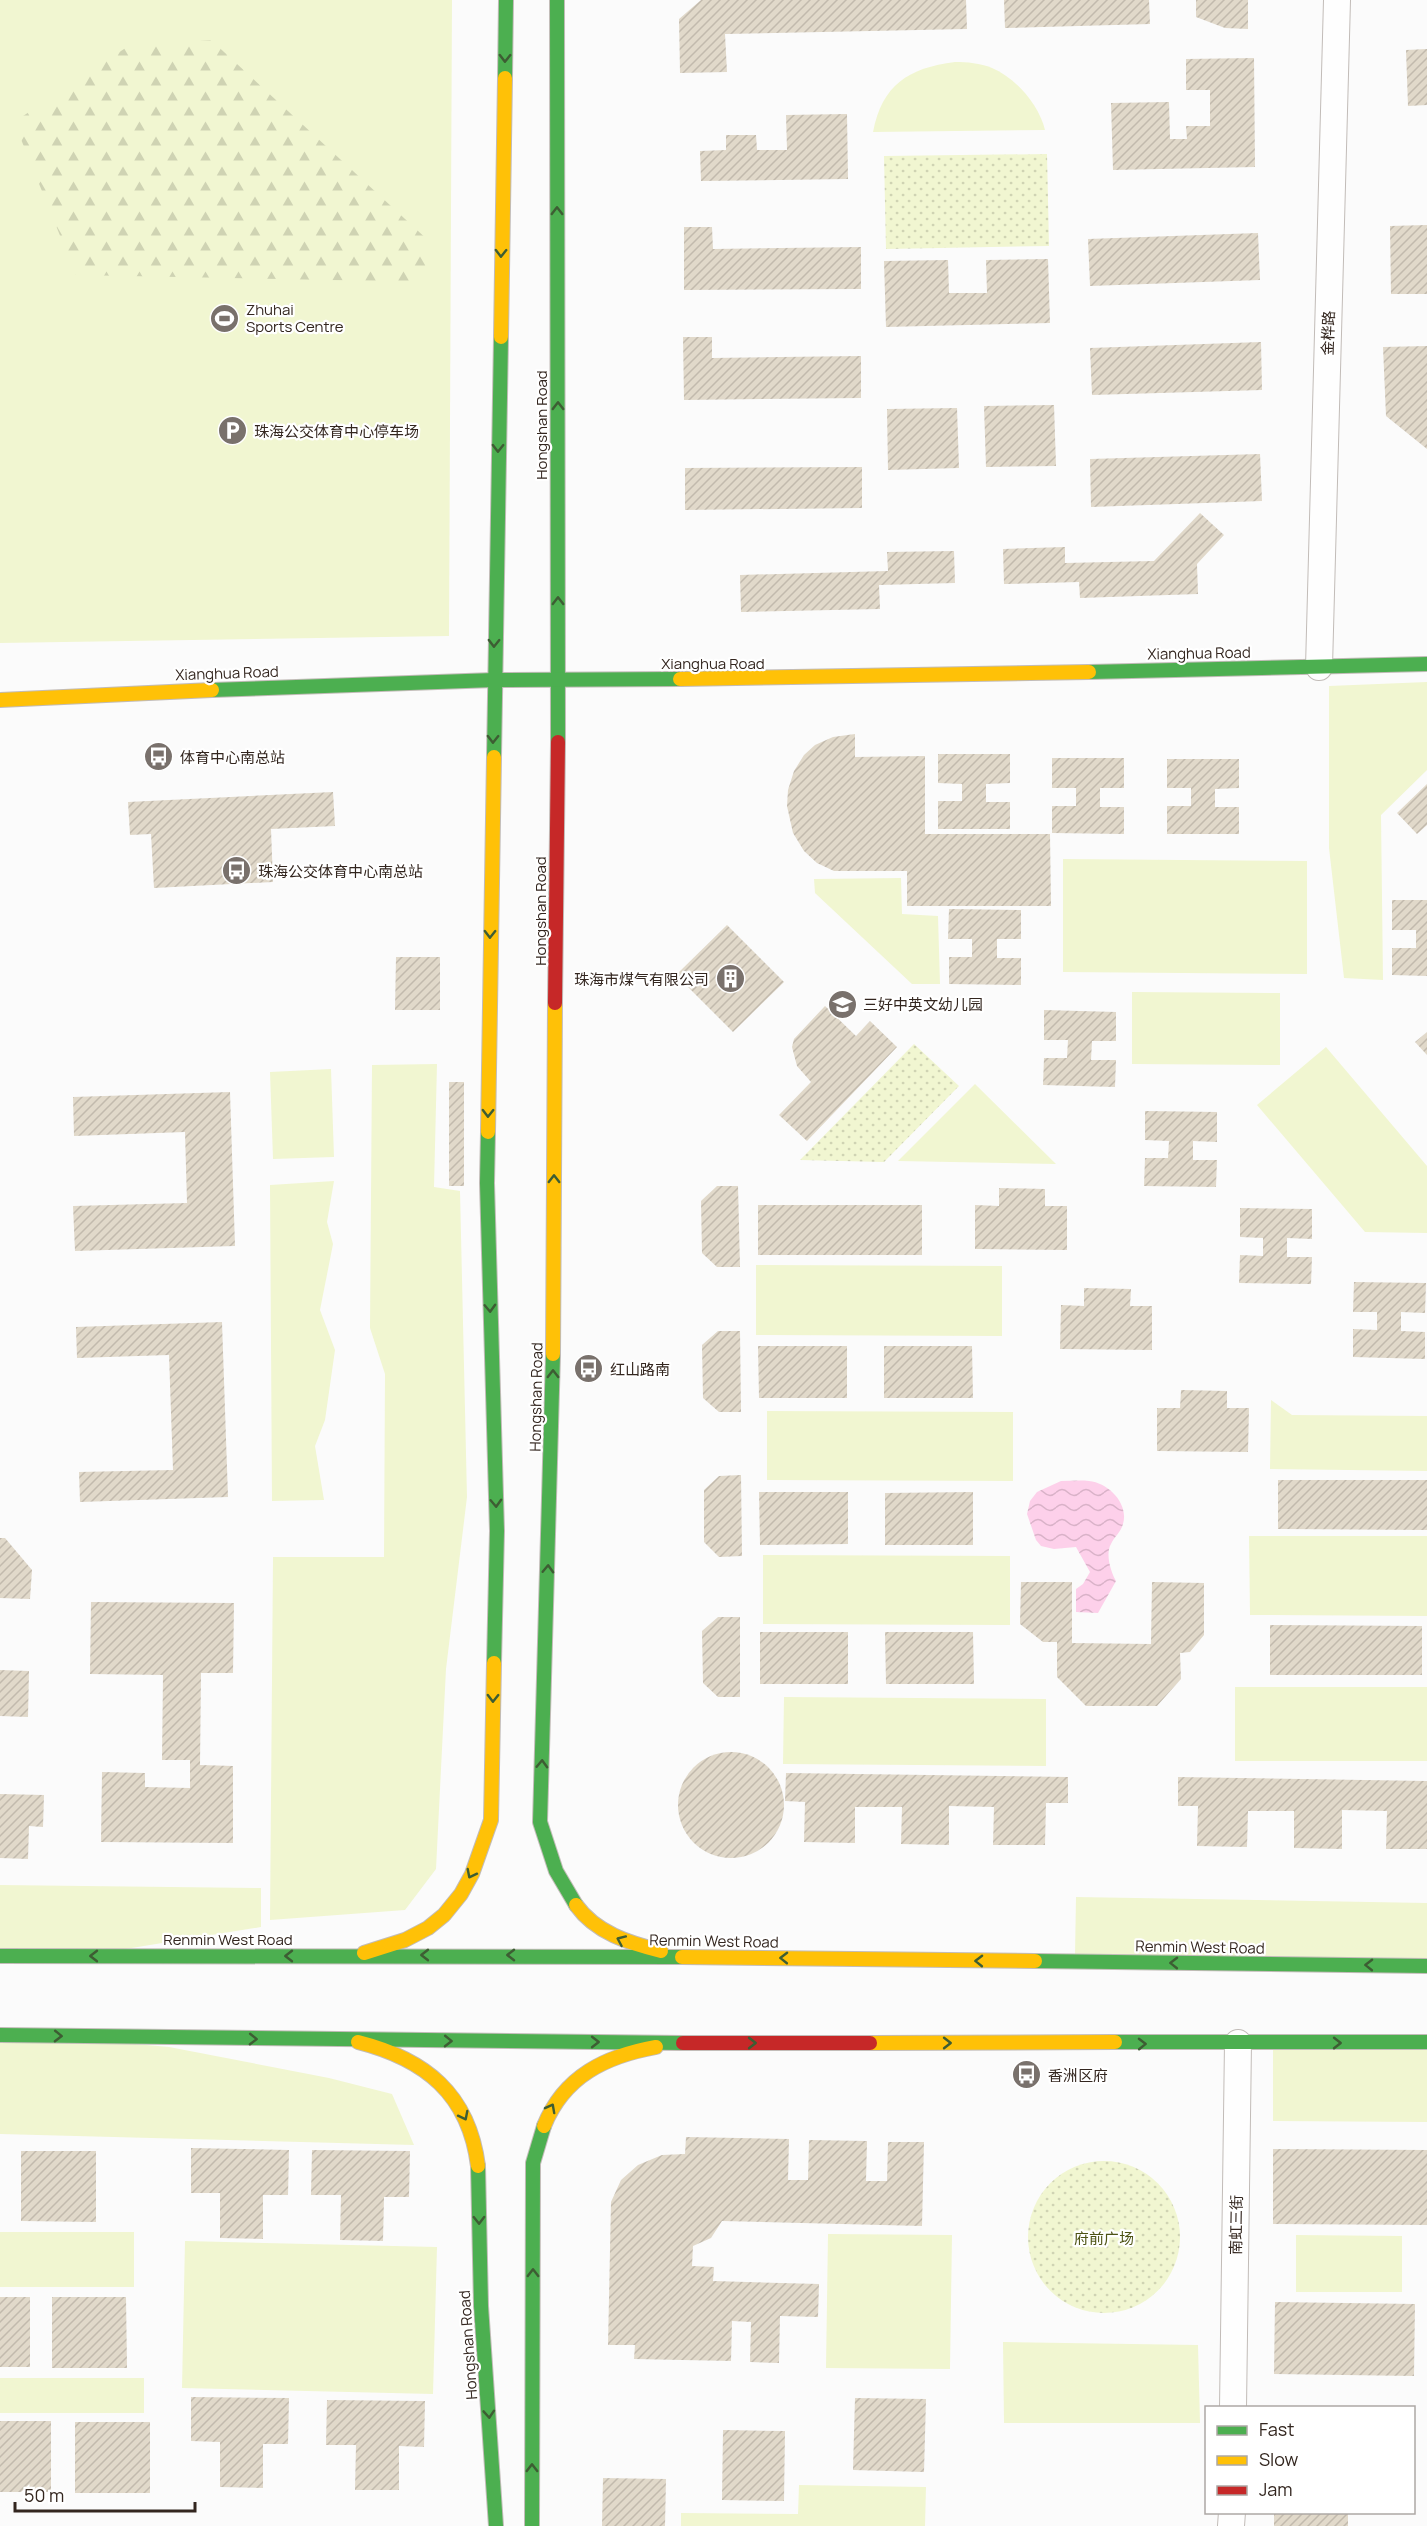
<svg xmlns="http://www.w3.org/2000/svg" width="1427" height="2526" font-family="Manrope,'Noto Sans SC',sans-serif">
	<defs>
		<pattern id="forest-firs" width="22" height="20" patternUnits="userSpaceOnUse" patternTransform="scale(1.5)"><rect width="22" height="20" fill="#f1f6d1"/><path d="M5 1l3.5 6h-7zM16 11l3.5 6h-7z" fill="#cfd3b3"/></pattern>
		<pattern id="park-dots" width="8" height="8" patternUnits="userSpaceOnUse" patternTransform="scale(1.5)"><rect width="8" height="8" fill="#f1f6d1"/><path d="M2 2h.1M6 6h.1" fill="none" stroke="#cfd3b3" stroke-width="1.8" stroke-linecap="round"/></pattern>
		<pattern id="water-waves" width="16" height="10" patternUnits="userSpaceOnUse" patternTransform="scale(1.5)"><rect width="16" height="10" fill="#fdd0ea"/><path d="M0 5q4-4 8 0t8 0" fill="none" stroke="#d9b2c8"/></pattern>
		<pattern id="building-hatch" width="6" height="6" patternUnits="userSpaceOnUse" patternTransform="scale(1.5)"><rect width="6" height="6" fill="#e1d9ca"/><path d="M-1 1l2-2M0 6l6-6M5 7l2-2" fill="none" stroke="#c2baad"/></pattern>
	</defs>
	<rect width="100%" height="100%" fill="#fbfbfb"/>
	<g fill="#f1f6d1">
		<path d="M0,0H452L449,636L0,643Z"/>
		<path d="M955,62C967,62 980,63 992,68C1016,78 1039,105 1045,130L873,132C882,85 908,68 955,62Z"/>
		<path d="M1427,682V770L1381,815L1383,980L1344,978L1329,848V686Z"/>
		<path d="M1063,859L1307,861V974L1063,972Z"/>
		<path d="M901,878L902,914L938,916L940,984H912L815,893L814,879Z"/>
		<path d="M1132,992L1280,993V1065L1132,1064Z"/>
		<path d="M1326,1047L1427,1166V1233L1365,1232L1257,1105Z"/>
		<path d="M437,1064L434,1187L460,1191L467,1497L446,1669L436,1869L405,1910L270,1920L273,1557H384L385,1374L370,1328L372,1065Z"/>
		<path d="M331,1069L334,1157L273,1159L270,1072Z"/>
		<path d="M975,1084L1056,1164L898,1161Z"/>
		<path d="M334,1181L327,1222L333,1244L320,1310L335,1350L325,1420L315,1446L324,1500L272,1501L270,1185Z"/>
		<path d="M756,1265L1002,1266V1336L756,1335Z"/>
		<path d="M1271,1400L1292,1415L1427,1416V1471L1270,1469Z"/>
		<path d="M767,1411L1013,1412V1481L767,1480Z"/>
		<path d="M1249,1536H1427V1616L1250,1615Z"/>
		<path d="M763,1555L1010,1556V1625L763,1624Z"/>
		<rect x="1235" y="1687" width="192" height="74"/>
		<path d="M784,1697L1046,1699V1766L783,1764Z"/>
		<path d="M0,1885L261,1888V1927L107,1952L0,1950Z"/>
		<path d="M1076,1897L1427,1903V1958L1075,1955Z"/>
		<path d="M0,2032L169,2047L329,2078L392,2094L414,2145L0,2134Z"/>
		<path d="M1273,2047L1427,2048V2122L1273,2121Z"/>
		<rect x="0" y="2232" width="134" height="55"/>
		<path d="M828,2234L952,2235L950,2369L826,2368Z"/>
		<path d="M1296,2235L1402,2236V2292H1296Z"/>
		<path d="M185,2241L437,2247L433,2394L182,2388Z"/>
		<path d="M1003,2342L1198,2345L1200,2423H1004Z"/>
		<rect x="0" y="2378" width="144" height="35"/>
		<path d="M799,2485L926,2487L925,2526H681V2513L798,2514Z"/>
	</g>
	<path fill="url(#forest-firs)" d="M211,40L430,242L429,282L76,275L14,122L127,47Z"/>
	<g fill="url(#park-dots)">
		<path d="M1047,154L1049,246L886,249L884,156Z"/>
		<path d="M914,1044L959,1086L884,1162L800,1160Z"/>
		<circle cx="1104" cy="2237" r="76"/>
	</g>
	<path fill="url(#water-waves)" d="M1061,1481C1070,1481 1080,1480 1089,1481C1109,1483 1129,1504 1123,1524C1121,1532 1114,1537 1111,1544C1105,1554 1111,1572 1116,1581L1098,1613L1076,1612V1589L1083,1584L1090,1572L1076,1547L1054,1549L1041,1546L1036,1540L1027,1514L1030,1501L1037,1492Z"/>
	<g fill="url(#building-hatch)">
		<path d="M701,0H966L967,29L725,34L727,72L680,73L679,19Z"/>
		<path d="M1004,0H1149L1150,24L1005,28Z"/>
		<path d="M1196,0H1248V29L1225,28L1196,17Z"/>
		<path d="M1427,49V105L1408,106L1406,50Z"/>
		<path d="M1254,58L1255,167L1113,170L1111,103L1169,102L1170,139H1187L1186,126H1210V90H1186V59Z"/>
		<path d="M847,114L848,179L701,181L700,151L726,150V135H756L757,150H787L786,115Z"/>
		<path d="M1427,225V294H1391L1390,226Z"/>
		<path d="M684,227H712L713,249L861,247V289L684,290Z"/>
		<path d="M1258,233L1260,280L1090,286L1088,239Z"/>
		<path d="M1048,259L1050,323L886,327L884,261L948,260L949,293H987L986,260Z"/>
		<path d="M683,337H712V358L861,356V398L684,400Z"/>
		<path d="M1261,342L1262,390L1092,395L1090,348Z"/>
		<path d="M1427,346V449L1386,416L1383,347Z"/>
		<path d="M1054,405L1056,466L986,467L984,406Z"/>
		<path d="M957,408L959,468L888,470L887,409Z"/>
		<path d="M1260,454L1262,501L1091,507L1090,459Z"/>
		<path d="M862,467V508L685,510V468Z"/>
		<path d="M1200,513L1224,535L1197,564L1198,594L1080,598L1079,582L1004,584L1003,549L1065,547V563L1154,561Z"/>
		<path d="M954,551L955,583L879,585L880,609L741,612L740,575L888,571L887,552Z"/>
		<path d="M855,734V757L925,756V834H1050L1051,906H907V871H834L817,863L804,851L793,833L787,806L788,790L794,771L804,755L815,745L833,737Z"/>
		<path d="M938,754H1010V783L986,784V802H1010V829H938V801H962V784L938,783Z"/>
		<path d="M1052,758H1124V788H1100V807H1124V834L1052,833V806H1076V788H1052Z"/>
		<path d="M1167,759H1239V788L1215,789V807H1239V834H1167V806H1191V788H1167Z"/>
		<path d="M1427,784V825L1417,834L1397,813Z"/>
		<path d="M333,792L335,826L271,829L273,882L154,888L151,834L130,835L128,802Z"/>
		<path d="M1392,900H1427V976L1392,975V948H1416V930H1392Z"/>
		<path d="M949,909L1021,910V939H997V958H1021V985L949,984V957H972V939H948Z"/>
		<path d="M727,925L784,982L733,1032L676,975Z"/>
		<path d="M396,957H440V1010H395Z"/>
		<path d="M825,1006L856,1036L870,1021L897,1047L807,1141L779,1115L811,1082L797,1066L792,1047L794,1039Z"/>
		<path d="M1044,1010L1116,1012V1041H1092L1091,1060H1116L1115,1087L1043,1085L1044,1058H1067L1068,1040H1044Z"/>
		<path d="M1427,1032V1055L1415,1042Z"/>
		<rect x="449" y="1082" width="15" height="104"/>
		<path d="M230,1092L235,1246L75,1251L73,1206L187,1203L185,1132L74,1136L73,1097Z"/>
		<path d="M1145,1111L1217,1112V1142L1193,1141V1160H1217L1216,1187L1144,1186L1145,1158H1168L1169,1141L1145,1140Z"/>
		<path d="M717,1186H738L740,1267H717L702,1253L701,1201Z"/>
		<path d="M999,1188L1045,1189V1206H1067V1250L975,1249V1205L999,1206Z"/>
		<rect x="758" y="1205" width="164" height="50"/>
		<path d="M1240,1208L1312,1209V1239L1287,1238V1257H1312L1311,1284L1239,1283L1240,1255L1263,1256V1238L1240,1237Z"/>
		<path d="M1354,1282L1426,1283L1425,1313L1401,1312V1331L1425,1332V1359L1353,1357V1329L1377,1330V1312H1353Z"/>
		<path d="M1084,1288L1131,1289L1130,1306H1152V1350L1060,1349L1061,1305L1084,1306Z"/>
		<path d="M222,1322L228,1497L80,1502L79,1472L173,1470L169,1355L77,1358L76,1327Z"/>
		<path d="M718,1331H740L741,1412H719L703,1398L702,1345Z"/>
		<path d="M758,1346H847V1398H759Z"/>
		<path d="M884,1346H972L973,1398H884Z"/>
		<path d="M1181,1390L1227,1391V1408H1249L1248,1452L1157,1451V1408H1180Z"/>
		<path d="M741,1475L742,1556L719,1557L704,1542V1490L719,1476Z"/>
		<path d="M1278,1480H1427V1530L1278,1529Z"/>
		<path d="M759,1492H848V1544L760,1545Z"/>
		<path d="M973,1492V1545H885V1493Z"/>
		<path d="M0,1538H5L32,1570L30,1599L0,1598Z"/>
		<path d="M1021,1582H1072V1643L1151,1644L1152,1582L1204,1583V1635L1190,1652L1180,1653L1181,1679L1157,1706H1086L1057,1677V1642H1043L1020,1624Z"/>
		<path d="M91,1602L234,1603L233,1673H201L200,1765L233,1766V1843L101,1842L102,1772L145,1773V1787L190,1788V1760H162L163,1675L90,1674Z"/>
		<path d="M718,1617H740V1697H718L703,1683L702,1631Z"/>
		<path d="M1270,1625L1422,1626V1675H1270Z"/>
		<rect x="760" y="1632" width="88" height="52"/>
		<path d="M885,1632H973L974,1684H886Z"/>
		<path d="M0,1670L29,1671L28,1717L0,1716Z"/>
		<circle cx="731" cy="1805" r="53"/>
		<path d="M786,1773L1068,1777V1803H1046L1045,1845H993L994,1807L949,1806V1845L901,1844L902,1807H855V1843L804,1842L805,1802L785,1801Z"/>
		<path d="M1178,1777L1427,1781V1849H1386L1387,1811L1342,1810V1849L1294,1848V1811H1248L1247,1847L1197,1846L1198,1806H1178Z"/>
		<path d="M0,1794L44,1795L43,1827L29,1826L28,1859L0,1858Z"/>
		<path d="M686,2137L789,2139L788,2180H808L809,2140L867,2141L866,2181H887L888,2142H924L922,2226L722,2221L711,2238L693,2246L692,2266L714,2267L713,2281L819,2284L818,2317L780,2316L779,2363L750,2362L751,2322L732,2321L731,2361L634,2359L635,2345H608L611,2202L621,2180L638,2165L662,2155L685,2154Z"/>
		<path d="M191,2148L289,2150L288,2195H263V2239L220,2238V2193H191Z"/>
		<path d="M1273,2149L1427,2150V2225L1273,2224Z"/>
		<path d="M312,2150L410,2151L409,2197H384L383,2241L340,2240L341,2195H311Z"/>
		<path d="M21,2151H96V2222L21,2221Z"/>
		<rect x="0" y="2297" width="30" height="70"/>
		<path d="M52,2297H126L127,2368H52Z"/>
		<path d="M1275,2302L1415,2304L1414,2376L1274,2374Z"/>
		<path d="M191,2397L289,2398L288,2444H263V2488L220,2487V2442L191,2441Z"/>
		<path d="M855,2398L926,2399L924,2472L853,2470Z"/>
		<path d="M327,2400L425,2401L424,2447L399,2446V2490H355L356,2445H326Z"/>
		<rect x="0" y="2421" width="51" height="71"/>
		<rect x="75" y="2422" width="75" height="71"/>
		<path d="M723,2430L785,2431L784,2501L722,2500Z"/>
		<path d="M603,2478L666,2479L665,2526H602Z"/>
		<rect x="1274" y="2512" width="74" height="14"/>
	</g>
	<g fill="none" stroke-linecap="round" stroke-linejoin="round">
		<defs>
			<g id="street">
				<path d="M1319,667L1337,0"/>
				<path d="M1233,2408L1238,2043"/>
				<path d="M1231,2526L1232,2512"/>
			</g>
			<g id="fast">
				<path d="M557,0L558,742"/>
				<path d="M505,78L506,0"/>
				<path d="M1089,672L1427,664"/>
				<path d="M212,690L494,680L680,679"/>
				<path d="M494,757L501,337"/>
				<path d="M488,1132L487,1183L497,1531L494,1663"/>
				<path d="M553,1354L540,1822L556,1871L576,1905"/>
				<path d="M0,1956L682,1957"/>
				<path d="M1035,1961L1427,1966"/>
				<path d="M0,2035L683,2043"/>
				<path d="M1115,2042H1427"/>
				<path d="M478,2166L481,2306L496,2526"/>
				<path d="M532,2526L533,2163L544,2126"/>
			</g>
			<g id="slow">
				<path d="M501,337L505,78"/>
				<path d="M680,679L1089,672"/>
				<path d="M0,700L212,690"/>
				<path d="M488,1132L494,757"/>
				<path d="M553,1354L555,1003"/>
				<path d="M576,1905C596,1933 629,1943 661,1951"/>
				<path d="M364,1953L405,1940L428,1928L444,1915L461,1894L472,1874L491,1820L494,1663"/>
				<path d="M682,1957L1035,1961"/>
				<path d="M358,2042C425,2059 469,2094 478,2166"/>
				<path d="M870,2043L1115,2042"/>
				<path d="M544,2126C564,2076 606,2056 656,2047"/>
			</g>
			<g id="jam">
				<path d="M555,1003L558,742"/>
				<path d="M683,2043H870"/>
			</g>
		</defs>
		<use href="#street" stroke="#c2bcb8" stroke-width="28"/>
		<use href="#fast" stroke="#c2bcb8" stroke-width="16"/>
		<use href="#slow" stroke="#c2bcb8" stroke-width="16"/>
		<use href="#jam" stroke="#c2bcb8" stroke-width="16"/>
		<use href="#street" stroke="#fefefe" stroke-width="26"/>
		<use href="#fast" stroke="#4caf50" stroke-width="14"/>
		<use href="#slow" stroke="#ffc107" stroke-width="14"/>
		<use href="#jam" stroke="#c62828" stroke-width="14"/>
	</g>
	<defs><path id="oneway-chevron" d="M-2-3.5L2.5 0L-2 3.5" fill="none" stroke-width="1.6" stroke-linecap="round" stroke-linejoin="round" transform="scale(1.5)"/></defs>
	<g stroke="#3d5d33">
		<use href="#oneway-chevron" transform="translate(505 58) rotate(91)"/>
		<use href="#oneway-chevron" transform="translate(557 211) rotate(-90)"/>
		<use href="#oneway-chevron" transform="translate(501 253) rotate(91)"/>
		<use href="#oneway-chevron" transform="translate(558 406) rotate(-90)"/>
		<use href="#oneway-chevron" transform="translate(498 448) rotate(91)"/>
		<use href="#oneway-chevron" transform="translate(558 601) rotate(-90)"/>
		<use href="#oneway-chevron" transform="translate(494 643) rotate(91)"/>
		<use href="#oneway-chevron" transform="translate(493 739) rotate(91)"/>
		<use href="#oneway-chevron" transform="translate(490 934) rotate(91)"/>
		<use href="#oneway-chevron" transform="translate(488 1113) rotate(91)"/>
		<use href="#oneway-chevron" transform="translate(554 1179) rotate(-90)"/>
		<use href="#oneway-chevron" transform="translate(490 1308) rotate(88)"/>
		<use href="#oneway-chevron" transform="translate(553 1374) rotate(-90)"/>
		<use href="#oneway-chevron" transform="translate(496 1503) rotate(88)"/>
		<use href="#oneway-chevron" transform="translate(548 1569) rotate(-88)"/>
		<use href="#oneway-chevron" transform="translate(493 1698) rotate(91)"/>
		<use href="#oneway-chevron" transform="translate(542 1764) rotate(-88)"/>
		<use href="#oneway-chevron" transform="translate(471 1874) rotate(117)"/>
		<use href="#oneway-chevron" transform="translate(621 1940) rotate(-156)"/>
		<use href="#oneway-chevron" transform="translate(425 1955) rotate(180)"/>
		<use href="#oneway-chevron" transform="translate(511 1955) rotate(180)"/>
		<use href="#oneway-chevron" transform="translate(94 1956) rotate(-180)"/>
		<use href="#oneway-chevron" transform="translate(289 1956) rotate(-180)"/>
		<use href="#oneway-chevron" transform="translate(784 1958) rotate(-179)"/>
		<use href="#oneway-chevron" transform="translate(979 1961) rotate(-179)"/>
		<use href="#oneway-chevron" transform="translate(1174 1963) rotate(-179)"/>
		<use href="#oneway-chevron" transform="translate(1369 1965) rotate(-179)"/>
		<use href="#oneway-chevron" transform="translate(58 2036) rotate(1)"/>
		<use href="#oneway-chevron" transform="translate(253 2039) rotate(1)"/>
		<use href="#oneway-chevron" transform="translate(448 2041) rotate(1)"/>
		<use href="#oneway-chevron" transform="translate(595 2042)"/>
		<use href="#oneway-chevron" transform="translate(752 2043)"/>
		<use href="#oneway-chevron" transform="translate(947 2043)"/>
		<use href="#oneway-chevron" transform="translate(1337 2043)"/>
		<use href="#oneway-chevron" transform="translate(1142 2044) rotate(-1)"/>
		<use href="#oneway-chevron" transform="translate(551 2108) rotate(-62)"/>
		<use href="#oneway-chevron" transform="translate(464 2116) rotate(63)"/>
		<use href="#oneway-chevron" transform="translate(479 2220) rotate(89)"/>
		<use href="#oneway-chevron" transform="translate(533 2273) rotate(-90)"/>
		<use href="#oneway-chevron" transform="translate(489 2414) rotate(86)"/>
		<use href="#oneway-chevron" transform="translate(532 2468) rotate(-90)"/>
	</g>
	<defs>
		<symbol id="stadium-disc" viewBox="-11 -11 22 22"><circle r="9.5" fill="#79716c" stroke="#fff"/><path d="M0-5a6.5 5 0 1 0 0 10a6.5 5 0 1 0 0-10ZM-3.5-1.8h7v3.6h-7Z" fill="#fff"/></symbol>
		<symbol id="parking-disc" viewBox="-11 -11 22 22"><circle r="9.5" fill="#79716c" stroke="#fff"/><path d="M-3.5-5.5H1a3.5 3.5 0 0 1 0 7H-1V5.5H-3.5ZM-1-3.4V-.6H.8a1.4 1.4 0 0 0 0-2.8Z" fill="#fff"/></symbol>
		<symbol id="bus-disc" viewBox="-11 -11 22 22"><circle r="9.5" fill="#79716c" stroke="#fff"/><path d="M-5-6H5V4H4V6H2V4H-2V6H-4V4H-5ZM-3.5-4V0h7V-4ZM-3.5 1.2v1.5H-2V1.2ZM2 1.2v1.5H3.5V1.2Z" fill="#fff"/></symbol>
		<symbol id="building-disc" viewBox="-11 -11 22 22"><circle r="9.5" fill="#79716c" stroke="#fff"/><path d="M-4-6H4V6H1V3H-1V6H-4ZM-2.5-4.3h1.7v1.8h-1.7ZM.8-4.3h1.7v1.8H.8ZM-2.5-1h1.7V.8h-1.7ZM.8-1h1.7V.8H.8Z" fill="#fff"/></symbol>
		<symbol id="school-disc" viewBox="-11 -11 22 22"><circle r="9.5" fill="#79716c" stroke="#fff"/><path d="M0-5L7-2L0 1L-7-2ZM-4 1L0 2.5L4 1V4Q0 6-4 4Z" fill="#fff"/></symbol>
	</defs>
	<g fill-rule="evenodd">
		<use href="#stadium-disc" x="208" y="302" width="33" height="33"/>
		<use href="#parking-disc" x="216" y="414" width="33" height="33"/>
		<use href="#bus-disc" x="142" y="740" width="33" height="33"/>
		<use href="#bus-disc" x="220" y="854" width="33" height="33"/>
		<use href="#building-disc" x="714" y="962" width="33" height="33"/>
		<use href="#school-disc" x="826" y="988" width="33" height="33"/>
		<use href="#bus-disc" x="572" y="1352" width="33" height="33"/>
		<use href="#bus-disc" x="1010" y="2058" width="33" height="33"/>
	</g>
	<g text-anchor="middle" dominant-baseline="central" stroke-width="4.5" stroke-linejoin="round" paint-order="stroke">
		<g font-size="15" fill="#33261f" stroke="#fff" text-anchor="start">
			<text x="246" y="309">Zhuhai<tspan x="246" dy="17">Sports Centre</tspan></text>
			<text x="254" y="431">珠海公交体育中心停车场</text>
			<text x="180" y="757">体育中心南总站</text>
			<text x="258" y="871">珠海公交体育中心南总站</text>
			<text x="709" y="979" text-anchor="end">珠海市煤气有限公司</text>
			<text x="863" y="1004">三好中英文幼儿园</text>
			<text x="610" y="1369">红山路南</text>
			<text x="1048" y="2075">香洲区府</text>
		</g>
		<g font-size="15" fill="#33261f" stroke="#fff">
			<text transform="translate(1328 333) rotate(-88)">金桦路</text>
			<text transform="translate(541 425) rotate(-90)">Hongshan Road</text>
			<text transform="translate(1199 653) rotate(-1)">Xianghua Road</text>
			<text x="713" y="663">Xianghua Road</text>
			<text transform="translate(227 673) rotate(-2)">Xianghua Road</text>
			<text transform="translate(540 911) rotate(-90)">Hongshan Road</text>
			<text transform="translate(536 1397) rotate(-89)">Hongshan Road</text>
			<text x="228" y="1939">Renmin West Road</text>
			<text transform="translate(714 1941) rotate(1)">Renmin West Road</text>
			<text transform="translate(1200 1947) rotate(1)">Renmin West Road</text>
			<text transform="translate(1236 2225) rotate(-89)">南虹三街</text>
			<text transform="translate(468 2345) rotate(-94)">Hongshan Road</text>
		</g>
		<g font-size="15" fill="#4d5314" stroke="#fff">
			<text x="1104" y="2238">府前广场</text>
		</g>
	</g>
	<rect x="1205" y="2406" width="210" height="108" fill="#ffffff" stroke="#ada8a5" stroke-width="1.5"/>
	<rect x="1217" y="2426" width="30" height="9" fill="#4caf50" stroke="#ada8a5" stroke-width="1.5"/>
	<text x="1259" y="2436" font-size="18" fill="#33261f">Fast</text>
	<rect x="1217" y="2456" width="30" height="9" fill="#ffc107" stroke="#ada8a5" stroke-width="1.5"/>
	<text x="1259" y="2466" font-size="18" fill="#33261f">Slow</text>
	<rect x="1217" y="2486" width="30" height="9" fill="#c62828" stroke="#ada8a5" stroke-width="1.5"/>
	<text x="1259" y="2496" font-size="18" fill="#33261f">Jam</text>
	<path d="M15 2502v9h180v-9" fill="none" stroke="#33261f" stroke-width="3"/>
	<text x="24" y="2502" font-size="18" fill="#33261f" stroke="#ffffff" stroke-width="4.5" paint-order="stroke">50 m</text>
</svg>
